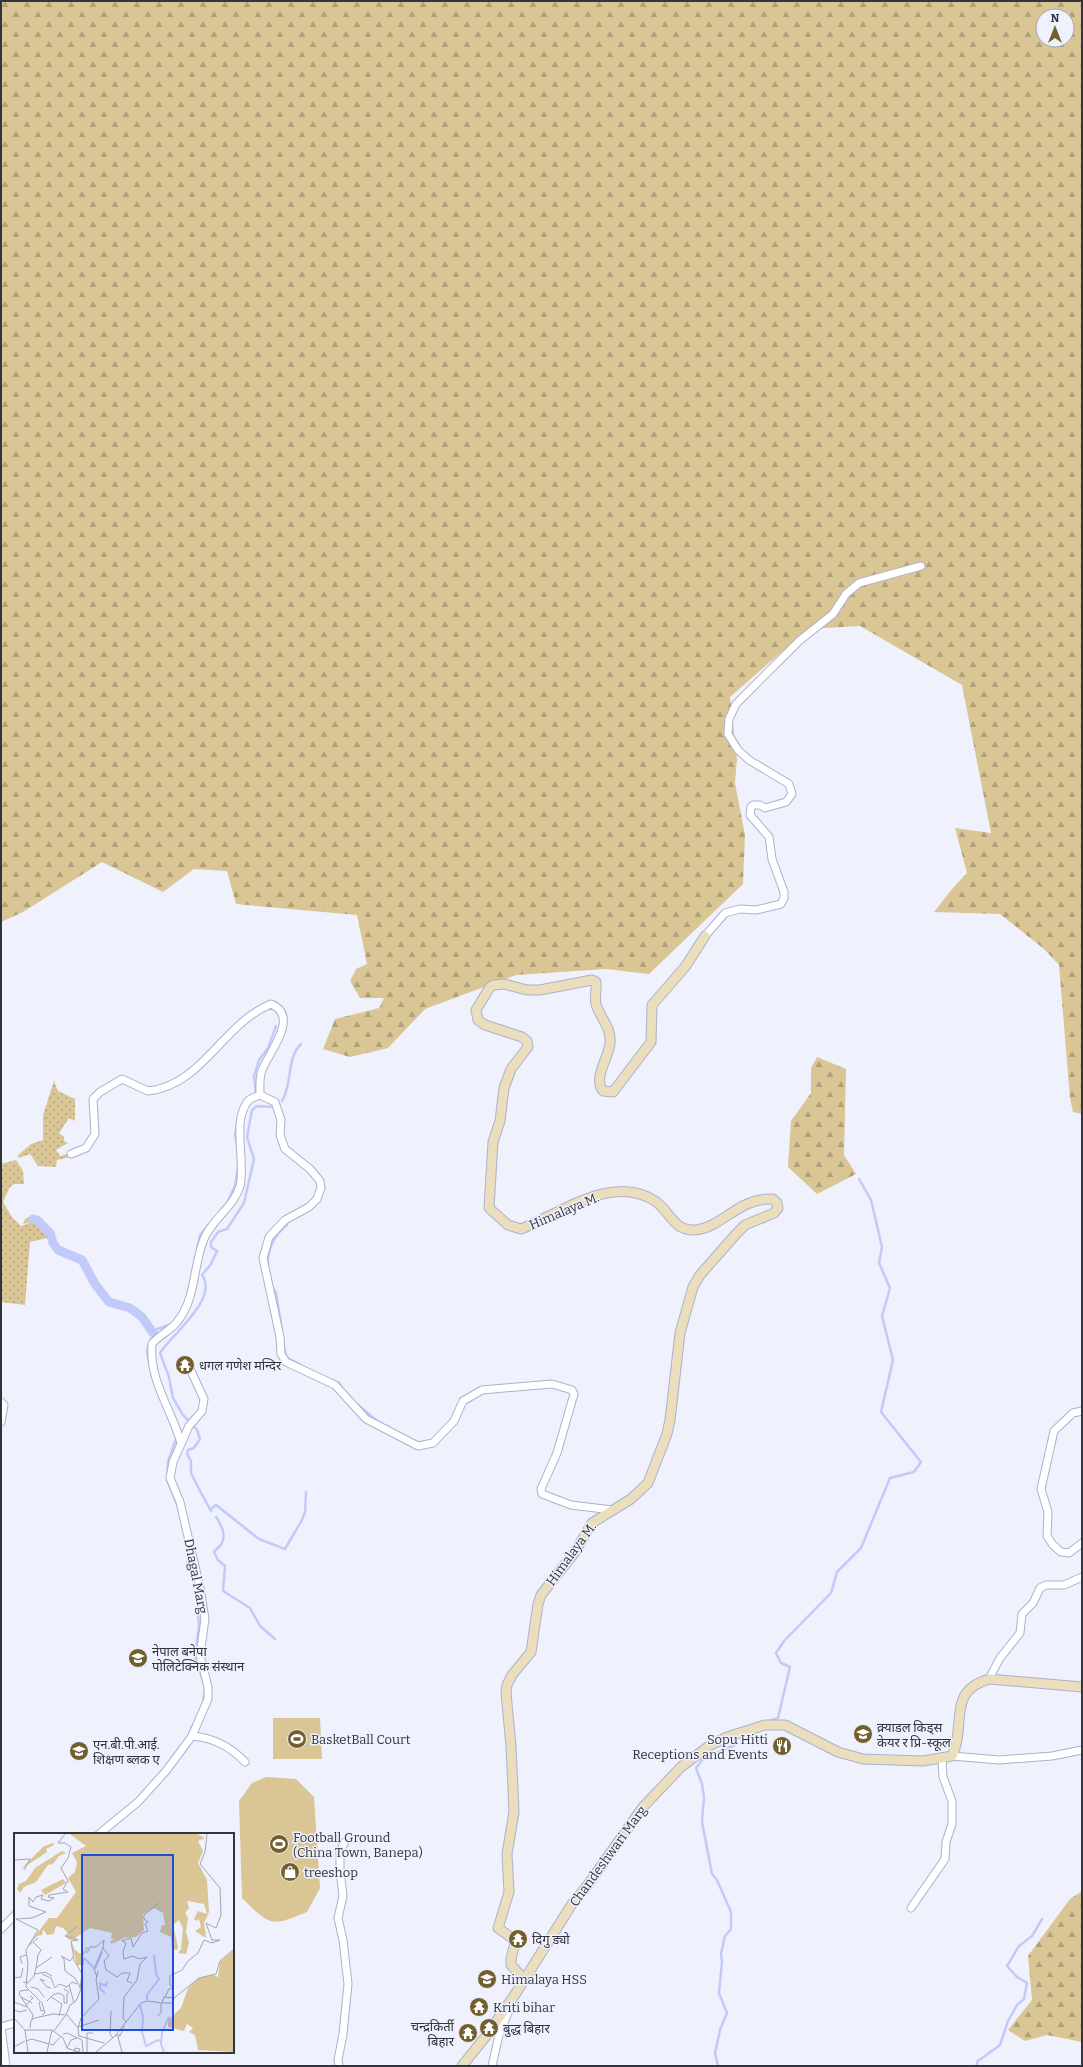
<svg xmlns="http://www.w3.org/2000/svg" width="1083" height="2067" font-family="Bitter,'Noto Sans Devanagari',serif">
	<defs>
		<pattern id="grass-dots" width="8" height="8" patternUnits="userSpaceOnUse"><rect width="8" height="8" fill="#dac595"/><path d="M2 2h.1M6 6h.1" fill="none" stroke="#b1a17b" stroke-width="1.8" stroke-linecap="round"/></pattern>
		<pattern id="forest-firs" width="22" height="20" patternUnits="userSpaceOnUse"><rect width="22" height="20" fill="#dac595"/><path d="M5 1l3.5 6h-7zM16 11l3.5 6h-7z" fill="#b1a17b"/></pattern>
	</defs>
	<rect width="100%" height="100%" fill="#eff1fd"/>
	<g fill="url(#grass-dots)">
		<path d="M54,1081L58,1091L75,1099V1121L69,1118L59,1133L64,1137V1141L68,1143L56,1150L60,1156L71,1153L75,1156L57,1160L56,1167L38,1166L30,1154L19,1158L18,1155L31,1144L43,1140V1115Z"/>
		<path d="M16,1160L23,1171L24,1184H14L10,1187L3,1202L12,1217L21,1226L35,1221L23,1224L25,1219L33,1215L42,1219L54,1232L56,1243L74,1255L78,1254L82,1257L80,1261C66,1260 54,1250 47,1238L30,1242L25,1305L1,1302V1164Z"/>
	</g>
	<g fill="url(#forest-firs)" fill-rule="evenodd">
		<path d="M1,1H1082V1114L1073,1112L1070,1098L1059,965L1044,949L1000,914L934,912L952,889L967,873L955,828L991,833L962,685L860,626L808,629L730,697L737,760L735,783L745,835L743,884L649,974L606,969L516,975L425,1009L388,1048L350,1057L323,1049L335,1019L379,1008L384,998H360L350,981L356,969L367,964L357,915L236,904L227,871L194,869L163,892L102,862L23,912L1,922ZM1043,16H1067V40H1043Z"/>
		<path d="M817,1057L846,1069L844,1155L856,1174L817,1194L788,1167L791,1121L811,1093V1068Z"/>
		<path d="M1082,1891V2042L1047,2035L1025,2041L1008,2030L1032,2000L1028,1956L1070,1899Z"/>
	</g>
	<g fill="#dac595">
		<path d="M273,1718H320L322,1759H273Z"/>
		<path d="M266,1777L296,1779L314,1797L320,1888L307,1912C271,1927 270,1926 242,1898L239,1801L252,1783Z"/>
	</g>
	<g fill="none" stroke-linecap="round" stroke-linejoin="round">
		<g stroke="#c2caf9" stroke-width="2.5">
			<path d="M255,1095L256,1094L254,1076L259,1060L268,1048L276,1026"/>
			<path d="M282,1101C293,1083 286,1059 301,1044"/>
			<path d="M238,1148L235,1135L238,1121"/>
			<path d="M227,1203L235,1186L238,1167"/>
			<path d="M197,1249L200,1235L209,1224"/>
			<path d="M268,1266C267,1250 274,1235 287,1225"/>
			<path d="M190,1284L195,1258"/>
			<path d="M273,1288L276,1293L282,1330"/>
			<path d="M153,1333L155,1330L171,1324"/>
			<path d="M151,1339L147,1351L152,1377"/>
			<path d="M284,1347L286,1357L301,1365"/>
			<path d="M332,1380L339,1383L344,1391"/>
			<path d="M351,1399L377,1421"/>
			<path d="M191,1423L183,1415L173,1398L169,1377L160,1353C172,1334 219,1299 202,1275L211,1264L217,1251L211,1247V1242L218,1232L227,1229L244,1203L254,1159L247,1137L252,1110L257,1106L273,1107"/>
			<path d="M192,1424L197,1430L200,1439L194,1448L188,1450L187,1454L191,1461V1473L200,1491L211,1511"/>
			<path d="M176,1439L168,1462L167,1480L178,1507"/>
			<path d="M211,1509L216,1505L259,1539L285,1549L302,1520L305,1512L306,1492"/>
			<path d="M216,1517C221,1524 227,1536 221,1545C219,1547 216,1549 214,1552L218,1560L225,1566L223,1591L250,1608L260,1626L275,1639"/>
			<path d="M187,1545L188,1564L194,1577"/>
			<path d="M196,1584L199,1627L195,1656L205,1688L203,1702"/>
			<path d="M769,1721L778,1718L790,1667L781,1663L776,1653L784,1641L831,1593L837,1572L861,1548L890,1478L914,1472L921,1462L881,1412L893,1360L882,1316L890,1288L879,1263L882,1247L871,1200L859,1179"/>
			<path d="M191,1728L195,1722"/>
			<path d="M718,2066L715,2053L720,2030L727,2013L719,1993L722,1962L721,1954L725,1936L731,1929V1912L717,1880L712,1874L702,1822L704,1797L702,1784L696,1768L703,1759L735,1745"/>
			<path d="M976,2066L978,2061L1000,2045L1008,2021L1017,2005L1024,1999L1027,1983L1017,1977L1007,1966L1019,1946L1032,1936L1042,1919"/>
		</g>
		<path stroke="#c2caf9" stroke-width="9" d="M33,1219L37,1220L50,1233L53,1243L58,1250L82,1260L95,1284L109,1302L130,1308L142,1317L153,1333"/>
		<defs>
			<g id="street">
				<path d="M705,936L725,913L740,909L756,910L781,904L784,898V892L772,859L769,837L750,815L751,807L753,805H760L765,808L786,802L792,794L789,784L749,760L738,750L728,734L729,719L736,704L799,641L833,614L846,594L859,583L921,566"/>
				<path d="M71,1154L86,1148L95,1134L93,1099L100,1092L122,1079L148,1091C203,1085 222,1024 271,1004C300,1016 270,1051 262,1070C259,1078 260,1086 260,1095"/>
				<path d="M1,1402L4,1405L1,1422"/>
				<path d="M1082,1411L1073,1413L1054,1431L1041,1489L1048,1512L1047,1536L1053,1545L1061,1552L1069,1553L1082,1543"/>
				<path d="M181,1443C171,1408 149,1381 152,1344C159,1335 170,1331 177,1322C196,1300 193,1265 204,1239C212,1219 234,1207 240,1186C246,1161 231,1119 249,1100C252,1098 257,1096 260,1095L275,1102L281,1120L280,1135L285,1149L310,1169L320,1181L321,1188L317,1199L309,1207L285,1220L269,1237L263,1258L280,1337L281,1354L286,1362L335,1385L366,1419L418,1446L433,1443L454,1421L463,1401L482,1390L552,1384L572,1390L574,1394L557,1453L541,1489L542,1494L571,1505L612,1510"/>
				<path d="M989,1679L1000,1658L1020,1633L1022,1614L1033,1603L1040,1588L1046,1585H1064L1082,1577"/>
				<path d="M192,1736C214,1738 230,1746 245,1762"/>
				<path d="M952,1756L999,1760L1052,1756L1082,1750"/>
				<path d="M99,1834L138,1802L166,1771L192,1736L208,1699V1687L200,1655L205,1619L200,1588L180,1502L170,1478L173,1462L189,1426L202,1411L204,1399L191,1371"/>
				<path d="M911,1908L945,1859L946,1842L952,1824V1801L943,1777L942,1759"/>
				<path d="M1,1929L15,1915"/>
				<path d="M1,2027L6,2066"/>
				<path d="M1,2027L15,2023"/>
				<path d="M339,2066L338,2060L343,2034L348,1984L343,1940L338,1918L343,1896L340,1870V1851L345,1842"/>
				<path d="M492,2066L499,2035L511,2005"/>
			</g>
			<g id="secondary">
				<path d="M525,1980L511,1965V1959L515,1943L512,1938L498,1928L509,1892L507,1854L514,1812L511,1746L506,1693L507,1685L512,1675L531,1652L538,1604L541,1595L575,1552L592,1523L631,1499L648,1483L667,1434L670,1420L680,1333L693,1287L700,1275L737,1233L745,1225L774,1213L778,1208L777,1203L773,1199C739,1197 722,1228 695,1230C673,1231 670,1211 655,1201C612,1173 560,1214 521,1229L508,1225L489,1208L493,1142L500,1121L504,1088L511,1069L528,1047L527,1041L522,1037L485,1025L478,1020L476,1010L490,987L494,985L504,984L527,990H540L592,980L596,982C597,990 594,997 596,1004C600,1018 612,1028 610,1044C608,1059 593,1078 603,1091L613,1092L651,1042L652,1005L685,967L705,936"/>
				<path d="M462,2066L486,2036L516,1993L572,1904L587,1886L643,1807L681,1767L709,1746L727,1737L765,1725H785L838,1752L863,1759L923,1761L952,1756C967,1724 946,1692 989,1679L1082,1687"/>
			</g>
		</defs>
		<use href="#street" stroke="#acb1cd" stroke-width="9"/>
		<use href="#secondary" stroke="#acb1cd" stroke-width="11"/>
		<use href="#street" stroke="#fff" stroke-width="7"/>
		<use href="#secondary" stroke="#ebdebc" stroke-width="9"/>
	</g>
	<defs>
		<symbol id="temple-disc" viewBox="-11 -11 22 22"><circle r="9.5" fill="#735f2e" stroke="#eff1fd"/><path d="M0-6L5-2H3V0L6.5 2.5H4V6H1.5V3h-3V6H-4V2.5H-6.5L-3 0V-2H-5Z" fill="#fff"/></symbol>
		<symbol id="school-disc" viewBox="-11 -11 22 22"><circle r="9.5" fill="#735f2e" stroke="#eff1fd"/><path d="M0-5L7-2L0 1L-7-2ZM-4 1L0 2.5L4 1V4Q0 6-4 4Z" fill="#fff"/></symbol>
		<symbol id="stadium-disc" viewBox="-11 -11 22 22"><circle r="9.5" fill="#735f2e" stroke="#eff1fd"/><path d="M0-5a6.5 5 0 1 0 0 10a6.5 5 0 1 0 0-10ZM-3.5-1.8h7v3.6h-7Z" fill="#fff"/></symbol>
		<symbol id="restaurant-disc" viewBox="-11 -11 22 22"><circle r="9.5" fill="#735f2e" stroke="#eff1fd"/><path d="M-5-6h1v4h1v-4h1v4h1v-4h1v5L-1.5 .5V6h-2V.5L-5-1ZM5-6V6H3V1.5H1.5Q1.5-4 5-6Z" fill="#fff"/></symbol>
		<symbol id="shop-disc" viewBox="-11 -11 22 22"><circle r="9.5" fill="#735f2e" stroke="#eff1fd"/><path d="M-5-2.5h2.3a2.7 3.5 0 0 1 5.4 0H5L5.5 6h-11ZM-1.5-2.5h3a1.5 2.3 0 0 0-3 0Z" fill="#fff"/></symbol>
	</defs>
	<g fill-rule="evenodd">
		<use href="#temple-disc" x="174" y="1354" width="22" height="22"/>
		<use href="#school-disc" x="127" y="1647" width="22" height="22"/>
		<use href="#school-disc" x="852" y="1723" width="22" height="22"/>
		<use href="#stadium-disc" x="286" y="1728" width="22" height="22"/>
		<use href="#restaurant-disc" x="771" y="1735" width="22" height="22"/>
		<use href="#school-disc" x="68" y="1740" width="22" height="22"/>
		<use href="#stadium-disc" x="268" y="1833" width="22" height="22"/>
		<use href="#shop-disc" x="279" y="1861" width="22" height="22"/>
		<use href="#temple-disc" x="507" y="1928" width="22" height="22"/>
		<use href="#school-disc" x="476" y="1968" width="22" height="22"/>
		<use href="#temple-disc" x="468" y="1996" width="22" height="22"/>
		<use href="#temple-disc" x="478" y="2017" width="22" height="22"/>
		<use href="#temple-disc" x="457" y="2022" width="22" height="22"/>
	</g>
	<g text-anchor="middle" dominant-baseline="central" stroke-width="3" stroke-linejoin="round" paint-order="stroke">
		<g font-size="13" fill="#31333e" stroke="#eff1fd">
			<text transform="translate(564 1211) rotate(-23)">Himalaya M.</text>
			<text transform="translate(571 1554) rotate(-54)">Himalaya M.</text>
			<text transform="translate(196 1576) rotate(79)">Dhagal Marg</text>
			<text transform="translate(608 1856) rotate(-54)">Chandeshwari Marg</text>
		</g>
		<g font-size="13" fill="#31333e" stroke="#eff1fd" text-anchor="start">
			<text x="199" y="1365">धगल गणेश मन्दिर</text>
			<text x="152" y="1651">नेपाल बनेपा<tspan x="152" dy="15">पोलिटेक्निक संस्थान</tspan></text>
			<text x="877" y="1727">क्र्याडल किड्स<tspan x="877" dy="15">केयर र प्रि-स्कूल</tspan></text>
			<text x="311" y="1739">BasketBall Court</text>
			<text x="768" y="1739" text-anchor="end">Sopu Hitti<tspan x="768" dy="15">Receptions and Events</tspan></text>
			<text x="93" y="1744">एन.बी.पी.आई.<tspan x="93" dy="15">शिक्षण ब्लक ए</tspan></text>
			<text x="293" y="1837">Football Ground<tspan x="293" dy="15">(China Town, Banepa)</tspan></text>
			<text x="304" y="1872">treeshop</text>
			<text x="532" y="1939">दिगु ड्यो</text>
			<text x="501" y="1979">Himalaya HSS</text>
			<text x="493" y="2007">Kriti bihar</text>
			<text x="454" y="2026" text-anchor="end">चन्द्रकिर्ती<tspan x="454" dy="15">बिहार</tspan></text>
			<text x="503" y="2028">बुद्ध बिहार</text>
		</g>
	</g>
	<g transform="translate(14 1833)">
		<rect width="220" height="220" fill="#eff1fd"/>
		<path d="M57,108L61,117L66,121L71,118L72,114L74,115L68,124L74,128L70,127V132H63Z" fill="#dac595"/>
		<path d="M56,1H183L191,5L184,8L189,18L184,30L193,47L195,79L190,90L192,105L181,98L187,94L185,86L182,88L180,86L184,78L193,81L190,71L173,68L175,75L171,80L174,85L172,99L175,109L172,121L164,120L167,116L169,96L165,87L159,92L164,114L163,117L158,116L157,104L146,99L148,92H151L149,80L140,75L129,81L130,97L122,104L111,105L97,111L96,108L100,107L97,105L98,100L76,95L61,105L58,103L63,106L55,107L52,103L55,101L49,95L42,93L40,101L33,102L29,96L28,102L23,103L17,109L19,111L14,112L35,85H43L62,59L54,45L61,39L63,29L58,20L72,13ZM39,10L40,12L32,16L33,19L6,37L30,13ZM48,18L52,20L45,23L39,31L34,32L22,49L10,54L6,60L3,56L5,51L12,48L21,35ZM49,46L52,50L31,62L27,57ZM220,117V219L184,217L181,202L175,199L179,195L173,191L170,198L154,194V187L167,175L174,155L185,145L199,142L204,144L206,129Z" fill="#dac595"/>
		<path fill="none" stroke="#c2caf9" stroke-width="2" d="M70,125L80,135M81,136L88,119M85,150L92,153L93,148M86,150V156L91,160M133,167V162L145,146L142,141L140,122M126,172L129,184L128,199L132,213L144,207L147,208M150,219L147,211L148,199L155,184"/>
		<path fill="none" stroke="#a3a5b1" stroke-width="1" d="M0,27L16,26L10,37M64,93L51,103L64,107L57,108L60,127L68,141L66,156M73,120L76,114H82L90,107L89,115M8,131L6,124L12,122M22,135L24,122L27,117L19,109L24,105M21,141L31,139L38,143M28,141L37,145L41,155L45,151L53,154L58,149L63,151M83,144L80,136L89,115L95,123L90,128L92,137L103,144L108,140H116L113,148L118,150M0,145L7,144L9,135M31,148L26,146L33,154L37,155M9,149L14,150L20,143L22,135L38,124M55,152L60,170M17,154L24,156L30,164M14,157L6,158L5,161L19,182L18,186M7,164L18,170M37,164L48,171L45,183M151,164L155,156L160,154L156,152V143L168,137L174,128L184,120L190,107L198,110L206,107H198L192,90L202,95L207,82L206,55L186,31L191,19L193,1M33,168L39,162L45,160L50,163V170H53V161L55,159L50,156M0,169L13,174M25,169L27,178L30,177M148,170H159L160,165M12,172L19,165L16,163M0,177L6,179L13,177M97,178L96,201L99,205M28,182L31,180L28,170L12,154L14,131L12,117L24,97L2,86L18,85L32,79L15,73V64L19,69L22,64L29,62L27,66L35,68L40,65L34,64L35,62L54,59L49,56L54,48L47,35L54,25L57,14L51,10H44L51,1M52,182L56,172L62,168L67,156L61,145L51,138L50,126L47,123L56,128L59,124M144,183L147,179V171M0,185L11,197L14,219M112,189L109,185L110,164L123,147L126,131L133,124L125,126L119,123L110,126L109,119L112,110L108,108L117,105L119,114L128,100L134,98L131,91L134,89L130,86V82L145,70M64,194L85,187M16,195L17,187L21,185L39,181L53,182L64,195L65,203L90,210M64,195L67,185L85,166L82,147L84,138M11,197H38L49,205L53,215L61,218L65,219L66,216L61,215V219H60M40,198L51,183M49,201L53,200L68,207L69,219M107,202L104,204L108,219M101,203L107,201L110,193M12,208L18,206L35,211M36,211L39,212L47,203M0,214L11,208M53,215L57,207L63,205M33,219L38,197M73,219V200H79M82,219L101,203L127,170L133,168L148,170L150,164L160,165L185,145L202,141L206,128L220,116"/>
		<path fill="#1d4ed8" fill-opacity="0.15" stroke="#1d4ed8" stroke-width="2" d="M68,22H159V197H68Z"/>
		<rect width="220" height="220" fill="none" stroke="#31333e" stroke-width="2"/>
	</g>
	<rect width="1083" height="2067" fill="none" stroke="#31333e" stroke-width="4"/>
	<g transform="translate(1055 28)"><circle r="19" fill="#eff1fd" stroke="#a3a5b1"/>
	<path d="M0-3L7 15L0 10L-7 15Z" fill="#735f2e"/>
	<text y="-6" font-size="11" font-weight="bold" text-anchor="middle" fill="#31333e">N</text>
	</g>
</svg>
